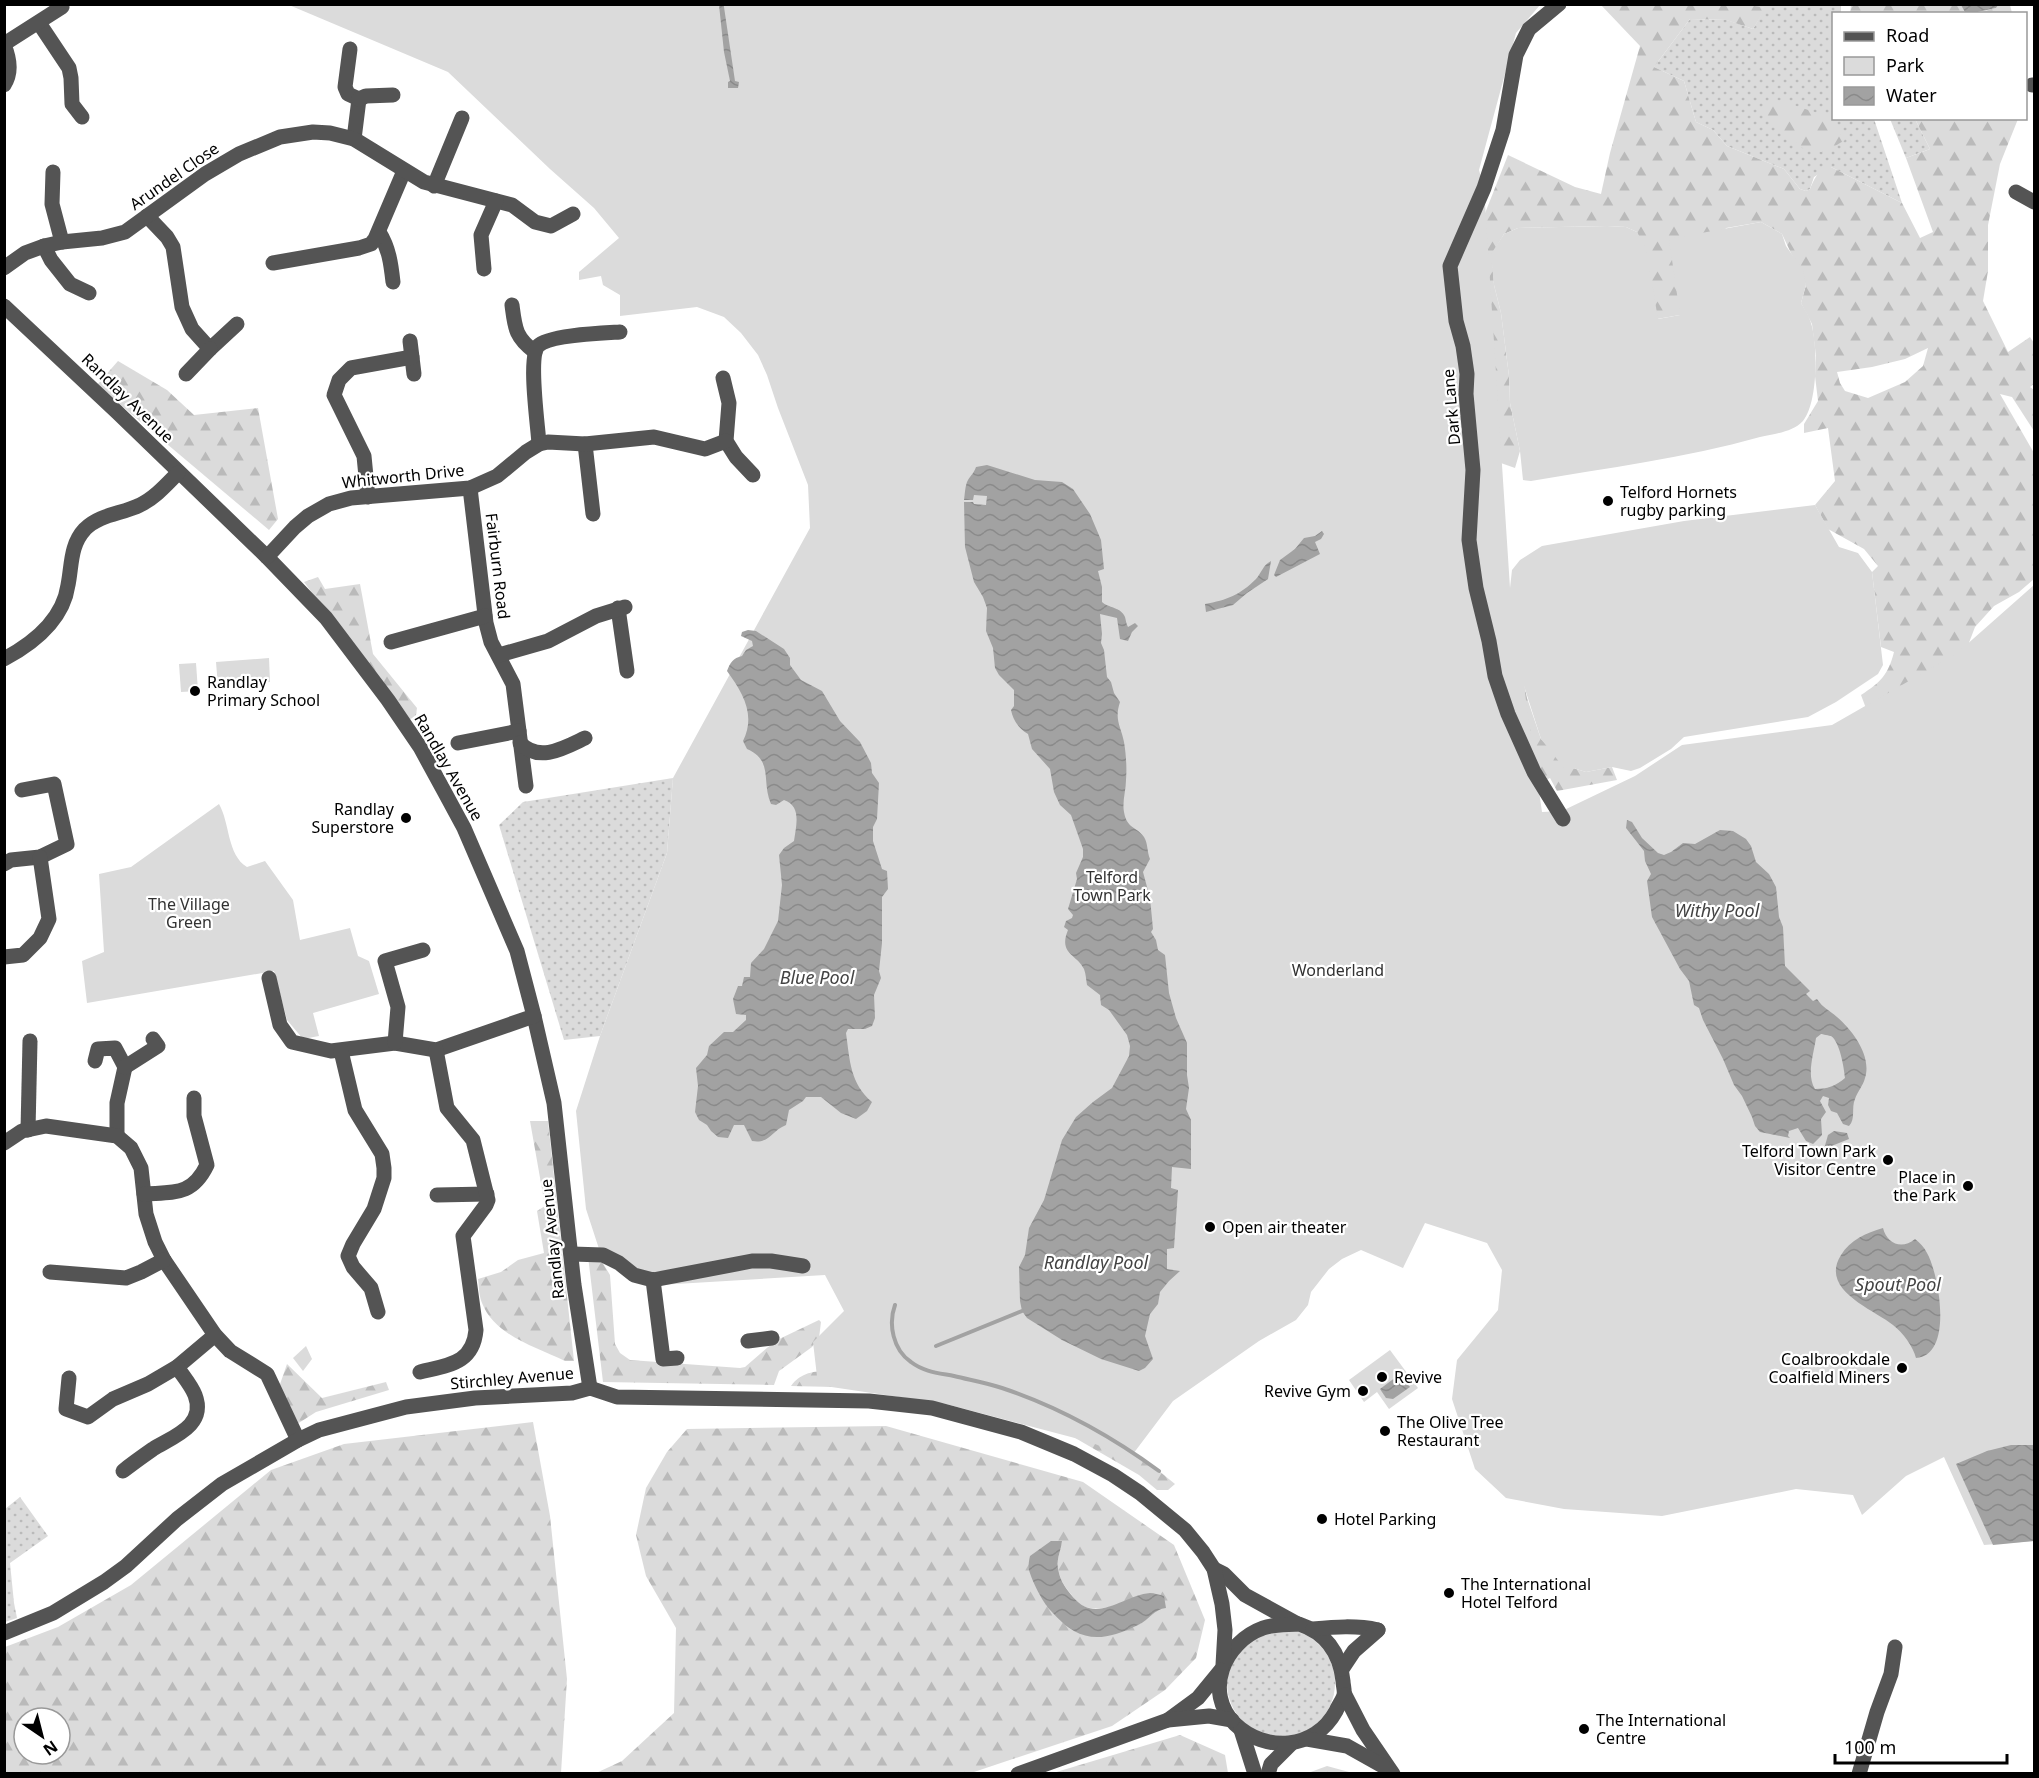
<svg xmlns="http://www.w3.org/2000/svg" width="2039" height="1778" font-family="'Noto Sans',sans-serif">
	<defs>
		<pattern id="grass-dots" width="8" height="8" patternUnits="userSpaceOnUse" patternTransform="scale(1.5)"><rect width="8" height="8" fill="#dbdbdb"/><path d="M2 2h.1M6 6h.1" fill="none" stroke="#bababa" stroke-width="1.8" stroke-linecap="round"/></pattern>
		<pattern id="forest-firs" width="22" height="20" patternUnits="userSpaceOnUse" patternTransform="scale(1.5)"><rect width="22" height="20" fill="#dbdbdb"/><path d="M5 1l3.5 6h-7zM16 11l3.5 6h-7z" fill="#bababa"/></pattern>
		<pattern id="water-waves" width="16" height="10" patternUnits="userSpaceOnUse" patternTransform="scale(1.5)"><rect width="16" height="10" fill="#a2a2a2"/><path d="M0 5q4-4 8 0t8 0" fill="none" stroke="#8a8a8a"/></pattern>
	</defs>
	<rect width="100%" height="100%" fill="#fff"/>
	<g fill="url(#grass-dots)">
		<path d="M1743,5H1841V13L1834,14V118L1874,119L1902,203L1831,167L1814,177L1810,189L1806,191L1800,189L1784,169L1727,146L1713,130L1696,122L1684,81L1654,67L1690,19L1727,20L1753,29L1765,8Z"/>
		<path d="M1890,119H1915L1930,149L1906,158Z"/>
		<path d="M673,778L667,853L600,1036L564,1040L499,825L523,802Z"/>
		<path d="M20,1497L48,1536L10,1563L14,1603L17,1618L5,1622V1509Z"/>
		<circle cx="1281" cy="1683" r="54"/>
	</g>
	<g fill="url(#forest-firs)" fill-rule="evenodd">
		<path d="M1743,4L1766,8L1753,29L1726,20L1690,19L1654,67L1684,81L1696,122L1713,130L1727,146L1784,169L1800,189L1806,191L1810,189C1814,179 1817,173 1826,166L1831,167L1902,203L1920,238L1933,232L1906,158L1930,149L1915,119H2018L2000,164L1988,225V271L1983,301L2008,352L2030,337L2034,343V384L2030,387L2034,390V431L2012,397L2000,394L2034,453V579L2019,592L1994,606L1975,627L1967,648L1867,711L1861,695C1881,682 1888,675 1894,652L1881,647L1872,572L1878,566L1864,549L1828,529L1815,505L1835,481L1828,428L1804,433V424L1818,401L1815,376L1816,356L1812,324L1801,303L1806,285L1782,234L1761,222L1726,228L1680,315L1657,319L1637,232L1626,227L1607,226L1518,228L1504,234L1492,254L1494,285L1501,313L1509,376L1510,403L1520,451L1515,468L1498,462L1478,231L1508,155L1575,187L1601,194L1610,153L1640,46L1601,5ZM1928,348L1923,366L1905,382L1868,398L1845,391L1840,383L1837,372L1872,367L1905,359Z"/>
		<path d="M1961,4L1967,13L1850,14L1851,5Z"/>
		<path d="M1998,4L2010,5L2012,13L1973,14L1996,8Z"/>
		<path d="M1771,98L1827,116L1845,140L1825,152L1806,151L1759,111Z"/>
		<path d="M118,361L167,390L194,415L258,408L278,519L269,530L97,385Z"/>
		<path d="M318,577L325,589L360,584L373,654L417,708L416,715L408,721L304,582Z"/>
		<path d="M1518,657L1527,698L1541,739L1573,768L1586,772L1612,767L1617,780L1557,791L1550,778L1534,786Z"/>
		<path d="M530,1121H548L574,1361H565C536,1347 495,1336 482,1303C479,1296 479,1287 478,1279L501,1272L518,1260L544,1253L537,1211L545,1206Z"/>
		<path d="M598,1255L610,1275L615,1344L620,1353L630,1360L740,1368L745,1367L775,1341L819,1320L821,1322L819,1338L812,1347L779,1371L774,1385L603,1382L588,1256Z"/>
		<path d="M287,1364L322,1398L386,1382L389,1390L316,1412L294,1426L278,1390Z"/>
		<path d="M848,1371L1124,1445L1159,1471L1175,1484L1168,1490H1157L1139,1475L1070,1435L976,1406L878,1388L791,1386C805,1367 825,1372 848,1371Z"/>
		<path d="M533,1422L550,1516L567,1679L561,1773H5V1647L58,1627L131,1585L271,1470L344,1444ZM24,1718H60V1754H24Z"/>
		<path d="M886,1426L1083,1482L1174,1545L1205,1620L1196,1658L1165,1690L1112,1726L971,1773L594,1774L622,1761L674,1713L676,1628L646,1576L636,1535L646,1488L667,1452L687,1429ZM1051,1541H1062C1061,1553 1055,1560 1059,1573C1061,1581 1065,1587 1070,1593C1073,1596 1076,1602 1079,1604C1099,1617 1131,1599 1151,1593L1158,1609L1140,1624L1046,1606Z"/>
		<path d="M1180,1735L1225,1755L1228,1773H1053Z"/>
		<path d="M1327,1766L1349,1772L1352,1773H1308Z"/>
	</g>
	<g fill="#dbdbdb">
		<path d="M289,5H1540L1516,33L1479,170L1484,188L1510,588L1512,570L1520,560L1542,546L1684,521L1815,505L1839,547L1858,553L1872,572L1883,665L1878,674L1836,702L1808,717L1684,737L1671,749L1640,768L1631,771L1612,767L1586,772L1573,768H1564L1541,739L1524,686L1542,812L1562,811L1635,776L1682,745L1832,725L1956,654L2034,585V1541L1984,1545L1944,1457L1906,1476L1862,1515L1853,1495L1796,1489L1662,1516L1564,1509L1506,1498L1475,1469L1452,1399L1457,1360L1498,1310L1502,1270L1487,1243L1425,1223L1403,1268L1361,1250L1342,1259L1329,1269L1311,1292L1308,1305L1296,1320L1259,1341L1173,1401L1130,1458L1090,1442L946,1404L818,1385L813,1342L844,1311L825,1275L659,1285L601,1255L586,1209L576,1111L600,1036L667,853L673,778L810,528L808,485L778,408L767,375L758,355L741,333L724,317L697,307L620,316V295L603,285L601,276L579,280V272L619,238L594,208L550,169L448,72Z"/>
		<path d="M1761,222L1782,234L1786,246L1803,270L1806,285L1801,303C1805,309 1809,316 1811,323C1818,345 1818,403 1803,421C1793,432 1774,434 1760,437C1685,458 1607,468 1531,481L1523,480L1520,451L1510,403L1509,376L1501,313L1494,285L1491,254L1504,234L1518,228L1607,226L1626,227L1637,232L1646,248L1658,319L1680,315L1669,239Z"/>
		<path d="M269,658L270,682L218,687L216,662Z"/>
		<path d="M196,663L198,691L181,692L179,664Z"/>
		<path d="M219,804C230,823 227,855 247,867L265,861L293,900L300,940L350,928L358,956L369,961L379,994L313,1013L319,1036L303,1039L287,1020L274,971L87,1003L82,961L104,952L99,874L131,867Z"/>
		<path d="M306,1346L312,1359L303,1371L293,1358Z"/>
		<path d="M1390,1350L1418,1388L1389,1409L1377,1392L1364,1402L1349,1380Z"/>
	</g>
	<g fill="url(#water-waves)" fill-rule="evenodd">
		<path d="M719,5H724V7L735,81L739,82L738,88H728V82L730,81L724,52Z"/>
		<path d="M1961,5H1998L1996,8L1973,13L1965,12Z"/>
		<path d="M987,465L1035,480L1062,482L1073,489L1090,514L1101,540L1104,569L1098,571L1102,587V602C1108,608 1121,607 1125,617C1126,620 1126,624 1128,627L1135,623L1138,626L1132,632L1128,641L1120,639L1117,618L1100,614L1102,634L1101,643L1104,650L1107,677L1111,682L1114,693L1120,702C1114,720 1121,726 1124,742C1126,754 1127,768 1126,780C1126,790 1122,802 1124,812C1127,829 1136,826 1144,837C1148,843 1147,852 1150,859L1143,872L1150,898L1153,929L1151,932L1156,940L1158,950L1165,955L1169,993L1176,1018L1187,1043V1075L1189,1088L1186,1109L1191,1120V1169L1172,1167L1171,1188L1178,1190L1174,1248L1167,1249V1269L1180,1271L1169,1281L1160,1292L1158,1304L1150,1314L1145,1336L1153,1359L1145,1368L1139,1371L1101,1359L1062,1340L1027,1318L1022,1311L1020,1301L1019,1267L1025,1255L1029,1228L1044,1200L1062,1140L1076,1117L1093,1102L1112,1088L1129,1056L1130,1046L1127,1035L1109,1010L1101,1005L1100,995L1087,985C1086,980 1086,974 1084,969C1077,954 1058,954 1068,930L1064,927L1066,921L1072,918L1073,915L1068,909L1077,879L1076,873L1083,857V849L1071,815L1060,805L1054,792L1050,769L1032,749L1028,734C1019,729 1013,720 1011,710L1014,706V690L999,675L995,668L993,648L986,631L987,608L983,597L974,582L965,547L964,502H973L974,504L986,505L987,496L974,495L973,500H964C965,494 965,485 968,480C971,475 974,473 976,467Z"/>
		<path d="M1322,531L1324,534L1321,539L1315,542L1320,554L1276,577L1274,575L1280,560L1295,549L1304,538L1315,536Z"/>
		<path d="M1271,561L1268,579L1247,593L1233,605L1206,612L1205,604C1227,600 1240,595 1256,579C1262,572 1263,565 1271,561Z"/>
		<path d="M748,630L756,631L784,649L790,658V665L801,680L822,691L840,721L860,742L871,763L872,773L879,783L877,819L873,827V841L882,869L887,871L888,889L882,897V943L879,971L881,978L874,995L875,1018L872,1026L865,1029H848L846,1033C850,1061 850,1083 872,1102L867,1111L856,1119L841,1113L821,1097H806L803,1101L789,1110L786,1125C771,1131 770,1144 752,1141L744,1125H734L728,1138L718,1137L711,1131L707,1125L699,1120L695,1112L698,1086L696,1068L707,1055L709,1046L724,1032H733L746,1020V1015L736,1014L733,999L738,986H742L744,977H750L751,963L764,949L778,921L782,885L779,855L784,848L794,841C796,826 802,806 784,800L776,805L771,804C761,781 774,761 747,749L743,741C756,715 743,693 727,671C730,663 733,658 742,656L746,650L753,646L752,641L741,636L742,632Z"/>
		<path d="M1627,820L1632,822L1642,838L1658,853L1664,855L1671,852L1683,843L1695,844L1720,830L1733,831L1746,839L1751,846L1756,862L1769,874L1776,887L1779,917L1783,927L1785,966L1810,991L1806,994L1813,1001L1817,999C1823,1008 1829,1010 1837,1017C1853,1031 1872,1056 1865,1078C1863,1086 1857,1092 1855,1099C1851,1108 1856,1119 1849,1126L1843,1124L1837,1113L1831,1111L1828,1105L1829,1098L1823,1096L1820,1101L1826,1112L1821,1119L1822,1135L1813,1144L1806,1141L1798,1128L1789,1131L1788,1136L1790,1138L1760,1132L1755,1126L1752,1117L1742,1096L1734,1085L1723,1059L1703,1020L1699,1008L1694,1005L1689,981L1680,969L1652,917L1647,881L1651,874L1645,861L1644,851L1626,828ZM1821,1034C1822,1034 1830,1036 1831,1036C1840,1042 1844,1068 1845,1078C1836,1086 1827,1089 1815,1089C1806,1075 1814,1053 1816,1038Z"/>
		<path d="M1834,1131L1847,1133L1849,1139L1824,1149L1828,1135Z"/>
		<path d="M1883,1228C1887,1244 1902,1250 1915,1239C1920,1243 1924,1247 1927,1253C1939,1274 1954,1356 1916,1358C1913,1346 1903,1333 1893,1325C1873,1309 1819,1290 1841,1255C1850,1240 1866,1233 1883,1228Z"/>
		<path d="M1400,1374L1410,1387L1393,1399L1386,1398L1380,1389Z"/>
		<path d="M2011,1445H2034V1541L1993,1545L1956,1464L1987,1451Z"/>
		<path d="M1051,1541H1062C1061,1553 1055,1559 1059,1573C1061,1582 1067,1590 1073,1597C1096,1625 1124,1595 1150,1593C1154,1593 1160,1595 1164,1596L1166,1608C1154,1609 1149,1620 1138,1625C1101,1643 1079,1643 1051,1611C1043,1603 1032,1581 1029,1570C1028,1566 1029,1560 1030,1556Z"/>
	</g>
	<g fill="none" stroke-linecap="round" stroke-linejoin="round">
		<g stroke="#a2a2a2" stroke-width="4">
			<path d="M895,1305C888,1324 893,1350 911,1362C924,1372 939,1373 954,1376C970,1380 987,1383 1002,1388C1059,1407 1111,1436 1159,1471"/>
			<path d="M936,1346L1022,1311"/>
		</g>
		<g stroke="#545454" stroke-width="15">
			<path d="M1559,4L1529,29L1516,55L1503,130L1484,188L1450,266L1456,321L1463,346L1467,374L1466,394L1473,470L1469,540L1476,588L1489,641L1495,676L1508,714L1534,772L1563,819"/>
			<path d="M39,23L69,68L71,78L72,104L82,117"/>
			<path d="M4,44L62,7L60,4"/>
			<path d="M4,45C9,57 12,73 4,85"/>
			<path d="M350,49L345,87L348,94L359,99L354,139"/>
			<path d="M2032,85H2034"/>
			<path d="M359,99L366,96L393,95"/>
			<path d="M53,172L52,204L62,242"/>
			<path d="M434,186L462,118"/>
			<path d="M2016,192L2034,202"/>
			<path d="M147,216L167,237L173,247L182,307L192,329L210,349L237,324"/>
			<path d="M379,232C389,248 391,264 393,282"/>
			<path d="M44,246L51,260L70,284L89,293"/>
			<path d="M273,263L359,248L371,244L375,239L404,171"/>
			<path d="M4,268L25,253L44,246L62,242L102,238L125,232L205,174L239,154L280,137L313,132L330,133L354,139L424,182L512,205L535,222L551,226L573,214"/>
			<path d="M484,269L481,235L496,201"/>
			<path d="M512,305C515,328 515,337 535,352"/>
			<path d="M4,306L117,412L267,557L326,618L388,700L420,747L444,791L464,828L517,951L534,1016L554,1103L574,1285L590,1388"/>
			<path d="M410,341L414,374"/>
			<path d="M186,374L210,349"/>
			<path d="M723,378L729,403L726,441L736,457L753,475"/>
			<path d="M539,444C538,426 528,358 538,346C548,335 604,333 620,332"/>
			<path d="M585,444L593,514"/>
			<path d="M470,488L486,623L491,642L513,684L526,786"/>
			<path d="M368,497L364,456L334,395L339,380L351,368L412,357"/>
			<path d="M267,557L295,527L308,516L329,504L351,498L470,488L497,476L526,452L539,444L548,442L585,444L654,437L705,449L726,441"/>
			<path d="M618,608L627,671"/>
			<path d="M391,642L485,616"/>
			<path d="M499,655L548,641L596,616L625,607"/>
			<path d="M4,659C34,643 63,620 68,585C72,565 70,545 85,529C100,514 122,514 140,505C155,498 167,484 178,473"/>
			<path d="M458,743L519,731"/>
			<path d="M520,743C539,763 564,748 585,738"/>
			<path d="M4,864L11,860L40,857L67,844L54,784L22,790"/>
			<path d="M4,957L23,955L40,938L49,919L40,857"/>
			<path d="M269,978L280,1025L292,1042L331,1051L395,1043L436,1050L534,1016"/>
			<path d="M395,1043L398,1007L385,961L423,950"/>
			<path d="M341,1051L355,1110L382,1154L384,1168V1178L374,1209L353,1244L348,1256L353,1267L371,1288L378,1312"/>
			<path d="M95,1061L98,1049L115,1048L125,1067L117,1103V1136"/>
			<path d="M125,1067L158,1046L153,1039"/>
			<path d="M28,1130L30,1041"/>
			<path d="M4,1143L22,1131L46,1126L117,1136L131,1148L141,1168L146,1214L155,1242L164,1260L215,1335L230,1351L267,1374L298,1440"/>
			<path d="M144,1194C174,1192 192,1196 207,1165L194,1116V1098"/>
			<path d="M437,1195L487,1194"/>
			<path d="M572,1254L603,1255L619,1263L634,1275L653,1280L752,1261H771L803,1266"/>
			<path d="M50,1272L126,1278L141,1272L164,1260"/>
			<path d="M653,1280L663,1359L677,1358"/>
			<path d="M748,1341L772,1338"/>
			<path d="M420,1372C448,1365 473,1364 476,1330L463,1236L486,1205L488,1200L473,1140L447,1108L436,1050"/>
			<path d="M69,1378L66,1409L88,1417L113,1399L148,1384L177,1367L215,1335"/>
			<path d="M123,1471C133,1463 143,1456 153,1449C172,1437 207,1426 195,1395C191,1385 183,1376 177,1367"/>
			<path d="M1214,1569L1224,1574L1245,1595L1296,1623"/>
			<path d="M1299,1624C1326,1633 1340,1653 1343,1681C1343,1685 1345,1691 1344,1695C1343,1700 1338,1706 1336,1711C1315,1750 1265,1753 1235,1724C1203,1692 1224,1642 1263,1628C1274,1624 1287,1625 1299,1624Z"/>
			<path d="M1313,1629C1334,1627 1356,1625 1378,1630"/>
			<path d="M4,1633L53,1613L104,1582L126,1566L177,1519L222,1484L298,1440L319,1430L406,1407L475,1398L572,1393L590,1388L617,1397L869,1401L932,1408L1021,1432L1074,1454L1113,1475L1140,1493L1185,1530L1203,1552L1214,1569L1222,1604L1225,1630L1223,1665"/>
			<path d="M1342,1669L1354,1651L1378,1630"/>
			<path d="M1345,1695L1363,1730L1393,1774"/>
			<path d="M1168,1720L1198,1698L1221,1670"/>
			<path d="M1241,1730L1255,1774"/>
			<path d="M1307,1739L1347,1746L1388,1769"/>
			<path d="M1018,1774L1168,1720L1209,1716L1232,1720"/>
			<path d="M1268,1774L1271,1764L1291,1744"/>
			<path d="M1859,1774L1877,1712L1891,1674L1895,1647"/>
		</g>
	</g>
	<g fill="#000" stroke="#fff" stroke-width="2">
		<circle cx="1608" cy="501" r="6"/>
		<circle cx="195" cy="691" r="6"/>
		<circle cx="406" cy="818" r="6"/>
		<circle cx="1888" cy="1160" r="6"/>
		<circle cx="1968" cy="1186" r="6"/>
		<circle cx="1210" cy="1227" r="6"/>
		<circle cx="1902" cy="1368" r="6"/>
		<circle cx="1382" cy="1377" r="6"/>
		<circle cx="1363" cy="1391" r="6"/>
		<circle cx="1385" cy="1431" r="6"/>
		<circle cx="1322" cy="1519" r="6"/>
		<circle cx="1449" cy="1593" r="6"/>
		<circle cx="1584" cy="1729" r="6"/>
	</g>
	<g text-anchor="middle" dominant-baseline="central" stroke-width="4.5" stroke-linejoin="round" paint-order="stroke">
		<g font-size="16" fill="#000" stroke="#fff">
			<text transform="translate(174 176) rotate(-35)">Arundel Close</text>
			<text transform="translate(128 398) rotate(44)">Randlay Avenue</text>
			<text transform="translate(1451 407) rotate(-95)">Dark Lane</text>
			<text transform="translate(403 476) rotate(-6)">Whitworth Drive</text>
			<text transform="translate(498 566) rotate(83)">Fairburn Road</text>
			<text transform="translate(449 767) rotate(60)">Randlay Avenue</text>
			<text transform="translate(552 1239) rotate(-96)">Randlay Avenue</text>
			<text transform="translate(512 1378) rotate(-5)">Stirchley Avenue</text>
		</g>
		<g font-size="16" fill="#000" stroke="#fff" text-anchor="start">
			<text x="1620" y="492">Telford Hornets<tspan x="1620" dy="18">rugby parking</tspan></text>
			<text x="207" y="682">Randlay<tspan x="207" dy="18">Primary School</tspan></text>
			<text x="394" y="809" text-anchor="end">Randlay<tspan x="394" dy="18">Superstore</tspan></text>
			<text x="1876" y="1151" text-anchor="end">Telford Town Park<tspan x="1876" dy="18">Visitor Centre</tspan></text>
			<text x="1956" y="1177" text-anchor="end">Place in<tspan x="1956" dy="18">the Park</tspan></text>
			<text x="1222" y="1227">Open air theater</text>
			<text x="1890" y="1359" text-anchor="end">Coalbrookdale<tspan x="1890" dy="18">Coalfield Miners</tspan></text>
			<text x="1394" y="1377">Revive</text>
			<text x="1351" y="1391" text-anchor="end">Revive Gym</text>
			<text x="1397" y="1422">The Olive Tree<tspan x="1397" dy="18">Restaurant</tspan></text>
			<text x="1334" y="1519">Hotel Parking</text>
			<text x="1461" y="1584">The International<tspan x="1461" dy="18">Hotel Telford</tspan></text>
			<text x="1596" y="1720">The International<tspan x="1596" dy="18">Centre</tspan></text>
		</g>
		<g font-size="16" fill="#323232" stroke="#fff">
			<text x="1112" y="877">Telford<tspan x="1112" dy="18">Town Park</tspan></text>
			<text x="189" y="904">The Village<tspan x="189" dy="18">Green</tspan></text>
			<text x="1338" y="970">Wonderland</text>
		</g>
		<g font-size="18" font-style="italic" fill="#434343" stroke="#fff">
			<text x="1717" y="910">Withy Pool</text>
			<text x="817" y="977">Blue Pool</text>
			<text x="1096" y="1262">Randlay Pool</text>
			<text x="1898" y="1284">Spout Pool</text>
		</g>
	</g>
	<rect width="2039" height="1778" fill="none" stroke="#000000" stroke-width="12"/>
	<rect x="1832" y="12" width="195" height="108" fill="#ffffff" stroke="#999999" stroke-width="1.5"/>
	<rect x="1844" y="32" width="30" height="9" fill="#545454" stroke="#999999" stroke-width="1.5"/>
	<text x="1886" y="42" font-size="18" fill="#000000">Road</text>
	<rect x="1844" y="57" width="30" height="18" fill="#dbdbdb" stroke="#999999" stroke-width="1.5"/>
	<text x="1886" y="72" font-size="18" fill="#000000">Park</text>
	<rect x="1844" y="87" width="30" height="18" fill="url(#water-waves)" stroke="#999999" stroke-width="1.5"/>
	<text x="1886" y="102" font-size="18" fill="#000000">Water</text>
	<g transform="translate(42 1736) rotate(145)"><circle r="28" fill="#ffffff" stroke="#999999" stroke-width="1.5"/>
	<path d="M0-4.5L10 22L0 15L-10 22Z" fill="#000000"/>
	<text y="-9" font-size="16" font-weight="bold" text-anchor="middle" fill="#000000">N</text>
	</g>
	<path d="M1835 1754v9h172v-9" fill="none" stroke="#000000" stroke-width="3"/>
	<text x="1844" y="1754" font-size="18" fill="#000000" stroke="#ffffff" stroke-width="4.5" paint-order="stroke">100 m</text>
</svg>
